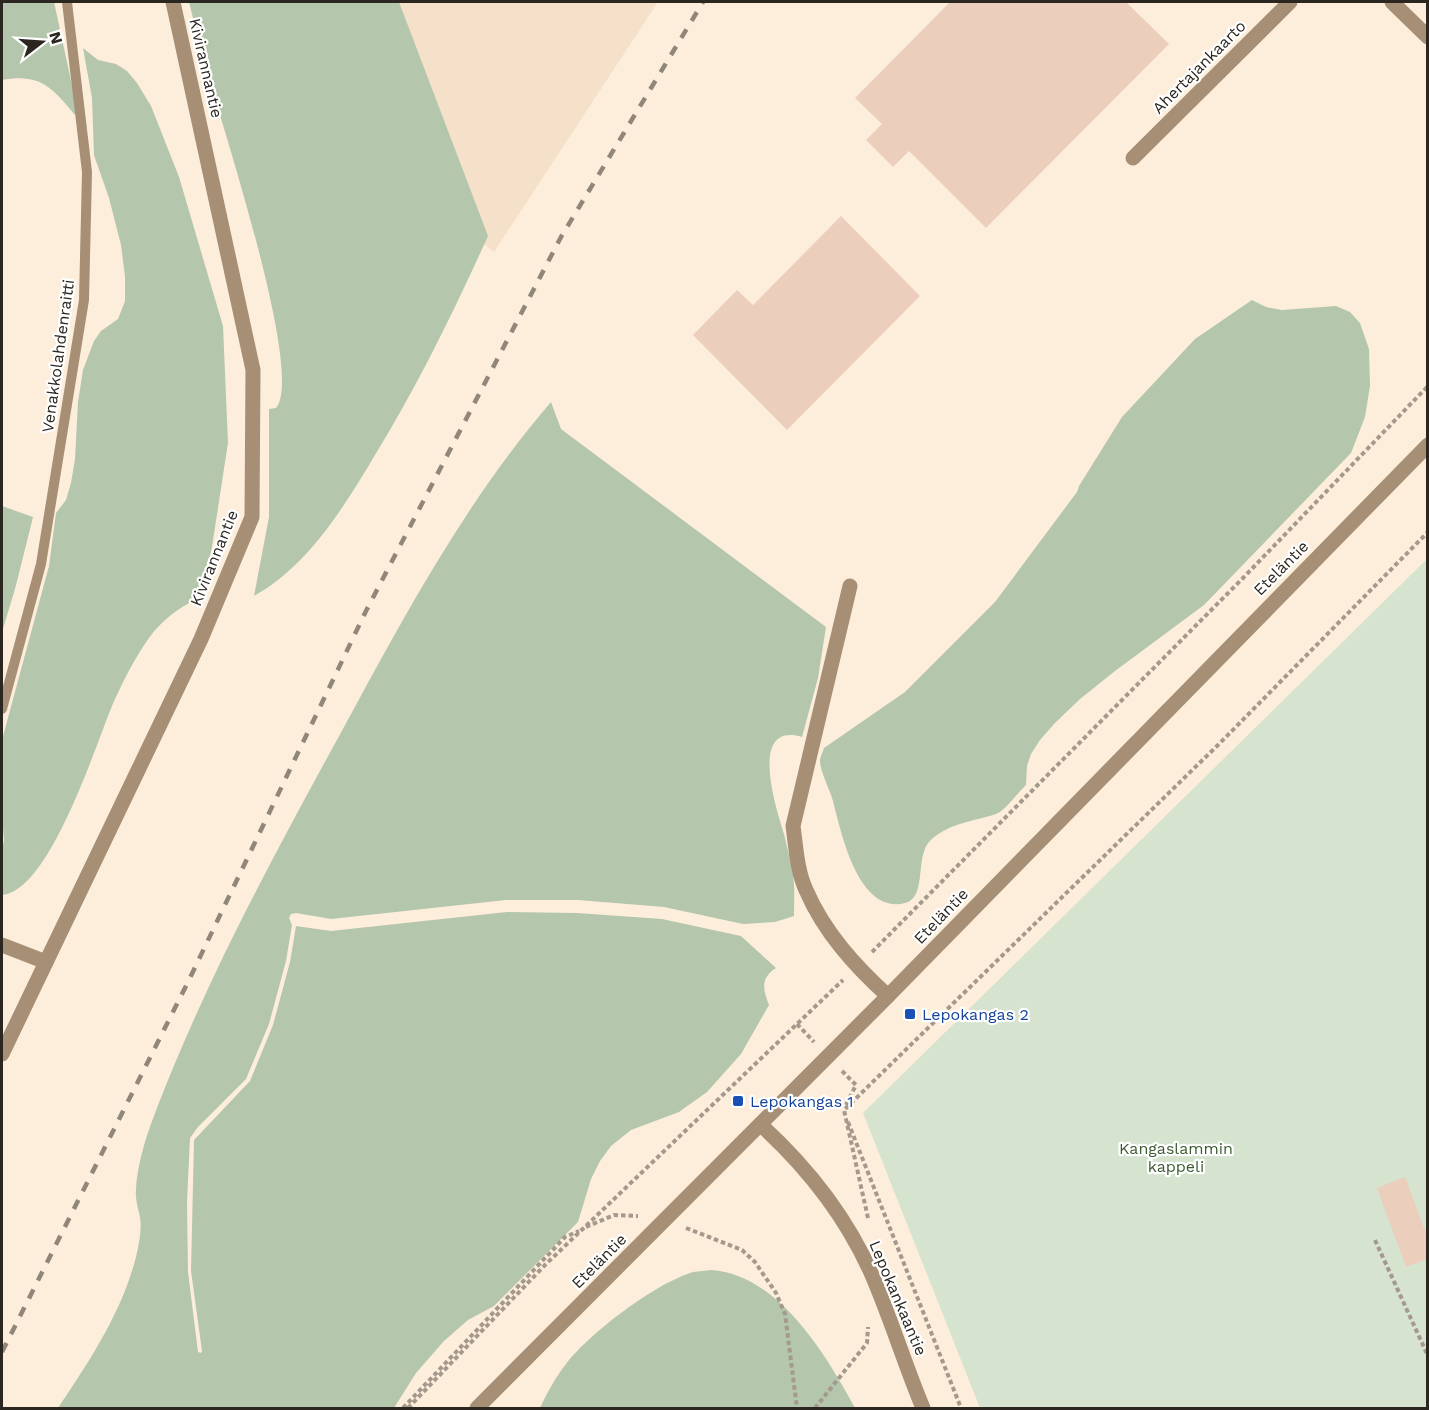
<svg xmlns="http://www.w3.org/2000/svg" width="1429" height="1410" font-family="'Work Sans',sans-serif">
	<rect width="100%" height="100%" fill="#fdeedc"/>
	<path fill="#f5e1ca" d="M349,2H658L494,252L417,192Z"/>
	<path fill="#d5e3cf" d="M1427,559V1408H980L863,1113Z"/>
	<g fill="#b4c6ac">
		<path d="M2,2H54L75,99V115C52,87 40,73 2,80Z"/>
		<path d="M189,2H399L488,236C454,311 418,385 375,455C344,507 308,566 254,596L269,517V409L276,408C306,373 215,105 201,50C197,34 193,18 189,2Z"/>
		<path d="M83,48L98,60L116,64L127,71L137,83L151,106L179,177L223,326L228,443L211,553L195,600C177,609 161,621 149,638C134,659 122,683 112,706C95,747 49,892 2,895V851L4,840L2,817V740L49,566L56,513L66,500L71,483L75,459L78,402L83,370L94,341L101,331L118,319L125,301V277L121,245L109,198L94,155L92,98Z"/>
		<path d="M1252,300L1266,307L1282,310L1336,306L1350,312L1360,323L1369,349L1370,386L1365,417L1351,453L1204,605L1115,671L1080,699L1055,723L1040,740L1031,754L1027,766L1026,785C1017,794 1009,805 1000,812C995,815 988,816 982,818C963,823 943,827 929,842C915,858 927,898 905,903C858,915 841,832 833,801C830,790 820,771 820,761C820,757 823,752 824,748L905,692L995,602L1077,492L1079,486L1122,417L1195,339Z"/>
		<path d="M551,402L561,429L826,627L818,678L802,737C747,721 777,811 784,834C787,848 791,861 793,875C795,888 794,903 794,916L775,922L743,924L664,907L578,900H506L331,919L296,913L291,914L289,918L292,925L286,961L269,1024L246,1079L198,1127L190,1138L187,1202L188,1272L198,1352L201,1353L202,1351L191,1271L194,1140L250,1081L273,1025L290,962L296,926L331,931L507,912L577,913L662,919L741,936L776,968C760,978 763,990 769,1005L741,1054L707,1092L679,1112L631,1130L611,1146L600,1161L591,1179L578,1222L494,1306L468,1320L444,1341L416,1373L394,1408H58C89,1362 122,1312 136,1257C139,1244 142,1230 140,1217C138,1208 135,1199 136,1189C138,1154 153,1118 166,1085C214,966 276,851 338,738C401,622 464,503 551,402Z"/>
		<path d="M2,506L33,517L15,589L2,632Z"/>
		<path d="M711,1270C778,1274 826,1355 855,1408H540C547,1393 555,1378 566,1364C590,1333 654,1284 693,1272C699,1271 705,1271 711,1270Z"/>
	</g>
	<g fill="#eccebc">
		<path d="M950,2H1126L1169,44L986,228L909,151L893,167L866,140L882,124L855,98Z"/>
		<path d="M841,216L920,296L787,430L693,335L737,290L753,305Z"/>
		<path d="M1405,1177L1428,1239V1259L1406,1267L1377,1188Z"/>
	</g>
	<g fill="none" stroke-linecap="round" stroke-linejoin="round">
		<g stroke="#a4998c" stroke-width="4" stroke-dasharray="4.5 3" stroke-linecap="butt">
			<path d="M872,952L1243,578L1428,386"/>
			<path d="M797,1024L814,1042"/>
			<path d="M842,1071L856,1085L845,1107"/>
			<path d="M848,1122L961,1408"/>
			<path d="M868,1218L844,1110L1220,743L1428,532"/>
			<path d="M586,1227L614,1215L638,1216"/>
			<path d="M686,1228L742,1250L755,1262L776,1293L785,1314L797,1408"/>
			<path d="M1375,1240L1428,1356"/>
			<path d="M403,1408L565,1237L579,1231"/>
			<path d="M408,1408L545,1265L843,980"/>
			<path d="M815,1408L867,1343L868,1327"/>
		</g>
		<path stroke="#a68f75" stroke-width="10" d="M2,709L41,564L84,300L87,172L67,2"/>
		<g stroke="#a68f75" stroke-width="15">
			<path d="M1392,2L1428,37"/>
			<path d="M1133,158L1290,2"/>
			<path d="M850,586L793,826C796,847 797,871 806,890C824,932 855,966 888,996"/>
			<path d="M2,945L46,962"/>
			<path d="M2,1054L201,639L252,517L253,370L173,2"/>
			<path d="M761,1125C807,1167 847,1218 872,1275C891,1319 905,1365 923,1408"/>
		</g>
		<path stroke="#a68f75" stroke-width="15" d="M477,1408L888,996L1428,445"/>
		<path stroke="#90867a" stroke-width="4.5" stroke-dasharray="10 10" stroke-linecap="butt" d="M2,1352L187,984L366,611L561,237L703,2"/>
	</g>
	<g fill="#1a4fb4" stroke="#fff" stroke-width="2">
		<rect x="904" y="1008" width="12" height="12" rx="3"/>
		<rect x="732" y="1095" width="12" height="12" rx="3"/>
	</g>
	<g text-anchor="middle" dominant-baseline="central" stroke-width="4.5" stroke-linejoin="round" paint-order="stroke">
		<g font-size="16" fill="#2b261f" stroke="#fff">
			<text transform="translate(1199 67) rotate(-45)">Ahertajankaarto</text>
			<text transform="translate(206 68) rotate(77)">Kivirannantie</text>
			<text transform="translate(58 356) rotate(-82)">Venakkolahdenraitti</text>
			<text transform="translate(214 558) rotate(-68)">Kivirannantie</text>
			<text transform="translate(1281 568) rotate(-45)">Eteläntie</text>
			<text transform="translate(941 916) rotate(-46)">Eteläntie</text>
			<text transform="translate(599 1261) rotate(-45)">Eteläntie</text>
			<text transform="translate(898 1298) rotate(67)">Lepokankaantie</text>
		</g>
		<g font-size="16" fill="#164399" stroke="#fff" text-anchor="start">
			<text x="922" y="1014">Lepokangas 2</text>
			<text x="750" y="1101">Lepokangas 1</text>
		</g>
		<g font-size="16" fill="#3e5a32" stroke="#fff">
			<text x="1176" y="1148">Kangaslammin<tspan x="1176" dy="18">kappeli</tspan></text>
		</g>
	</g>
	<rect width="1429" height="1410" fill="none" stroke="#2b261f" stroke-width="6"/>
	<g transform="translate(42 42) rotate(73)" stroke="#ffffff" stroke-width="4.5" paint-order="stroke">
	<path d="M0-4.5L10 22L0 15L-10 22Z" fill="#2b261f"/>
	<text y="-9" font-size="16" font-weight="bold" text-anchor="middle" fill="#2b261f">N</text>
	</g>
</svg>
